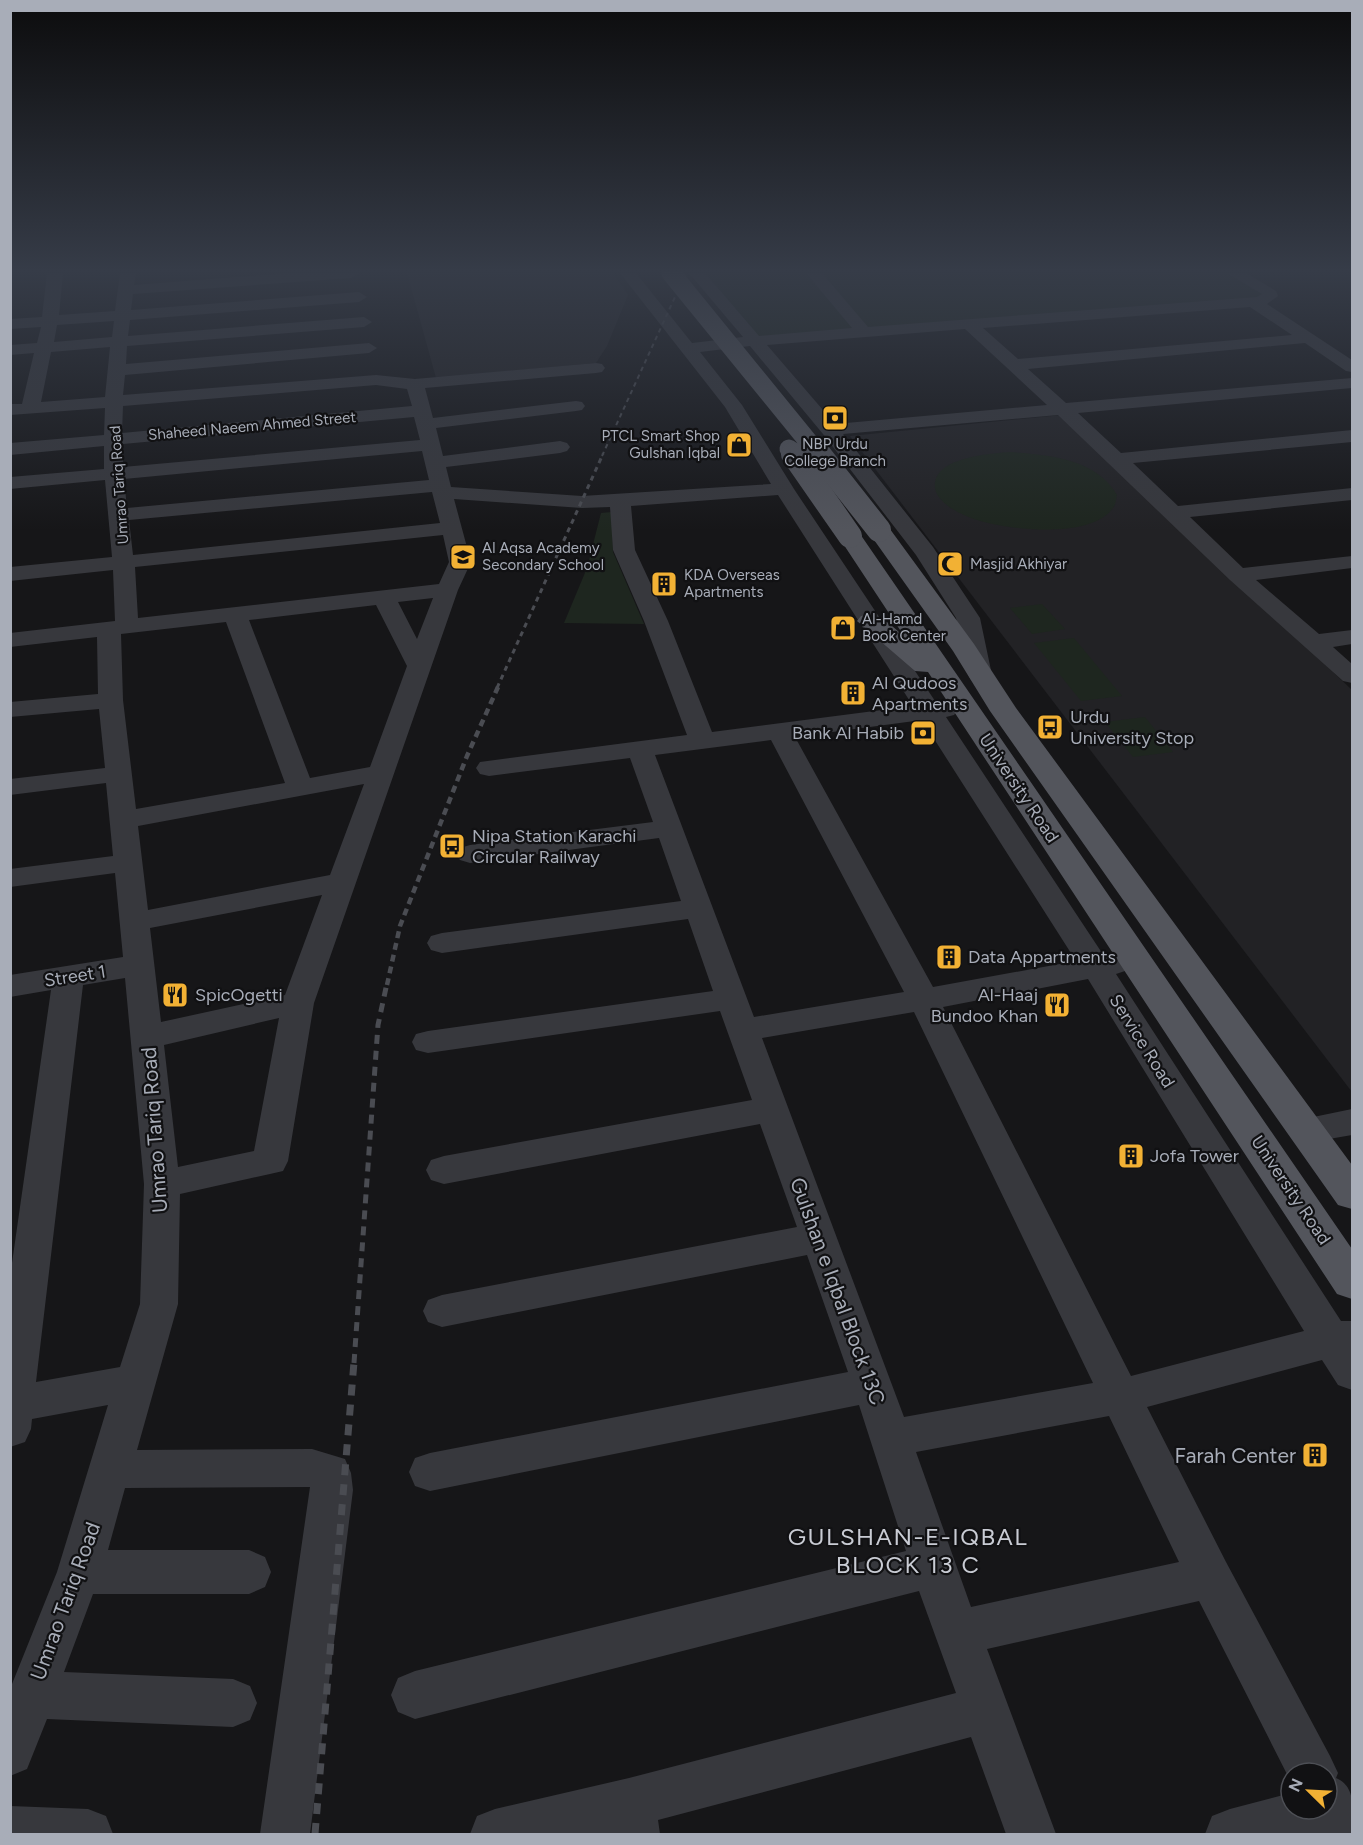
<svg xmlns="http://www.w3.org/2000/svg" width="1363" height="1845" font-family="Figtree,sans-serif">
	<rect width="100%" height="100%" fill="#161618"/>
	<g fill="#222225">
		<path d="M407,273H613L628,295L607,346L596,363L436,378Z"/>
		<path d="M1062,415L1352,690V1092L850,436Z"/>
	</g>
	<g fill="#1e261f">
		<path d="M696,273H1233L1268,291L1254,301L756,341Z"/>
		<path d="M1010,452C1048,455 1096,458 1117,495C1116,498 1116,505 1113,508C1091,541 995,530 964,515C953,510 937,501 935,488C932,457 989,454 1010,452Z"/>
		<path d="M612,512L613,552L644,624L564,623L587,568L601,513Z"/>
		<path d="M1042,604L1065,629L1032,634L1010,608Z"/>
		<path d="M1074,638L1122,696L1081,701L1034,643Z"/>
		<path d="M1145,717L1173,752L1133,757L1105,722Z"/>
	</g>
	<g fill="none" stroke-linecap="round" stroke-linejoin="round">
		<g fill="#37383d" fill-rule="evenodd">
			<path d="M47,273H63L59,315L115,311L120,273H136L134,285L290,273H359L351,278L133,294L131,310L359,292L367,297L359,302L130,320L128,336L364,317L372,322L364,327L127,346L126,364L369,343L377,348L369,353L125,375L123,395L376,375L415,379L596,363L602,364L605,368L602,372L596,373L425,388L433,418L576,401L582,402L585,406L582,410L576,411L436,428L443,456L560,441L567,443L570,447L567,451L560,453L446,467L451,487L582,496L771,484L725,407L620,273H636L692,343L743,337L689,273H705L759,336L852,328L806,273H822L868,327L1257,297L1262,294L1227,273H1246L1276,291L1278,296L1267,304L1352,360V372L1346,371L1305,343L1028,369L1066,403L1352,378V388L1078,413L1121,453L1352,430V442L1133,463L1178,506L1352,488V500L1190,517L1243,568L1352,556V568L1256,580L1319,634L1352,630V644L1333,647L1352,664V683L1343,681L1230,580L1058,415L843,434L933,547L980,618L992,675L989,680L980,682L971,680L968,675L956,618L916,555L823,434L750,346L700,352L742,405L794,489L937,704L954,705L958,710L954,715L946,717L1104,956L1114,954L1125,957L1129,964L1125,971L1116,974L1341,1321H1352V1390L1338,1385L1322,1360L1147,1407L1226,1562L1330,1756L1338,1773L1336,1778C1358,1787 1352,1814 1352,1834H1205L1212,1816L1230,1809L1291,1793V1809H1327V1773H1291V1782L1199,1601L987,1649L1056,1834H1006L971,1737L658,1820L660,1834L609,1833L470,1834L477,1816L495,1809L629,1778L956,1693L919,1591L415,1719L398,1712L391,1695L398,1678L415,1671L906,1551L859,1405L430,1491L415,1486L409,1472L415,1458L430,1453L848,1372L807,1255L442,1327L428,1322L423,1311L428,1300L442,1295L797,1227L760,1124L444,1184L431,1180L426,1170L431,1160L444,1156L752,1100L720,1011L428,1053L416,1050L412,1042L416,1034L428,1031L713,991L688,919L442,953L431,950L427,943L431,936L442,933L681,901L659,838L470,863L460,860L456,854L460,848L470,845L653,822L630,758L489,776L480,774L476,768L480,762L687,735L644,621L613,550L610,507L582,508L454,499L471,562L458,590L314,1003L288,1161L283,1171L270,1174L180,1194L178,1304L137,1450L312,1449L345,1459L351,1473L353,1490L310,1834H260L310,1487L125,1488L108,1550H249L265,1557L271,1572L265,1587L249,1594H93L64,1672L233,1679L250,1686L257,1703L250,1720L233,1727L47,1719L27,1769L10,1776V1689L57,1572L108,1405L32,1419L31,1429L25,1442L10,1447V1277L51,990L10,997V975L123,957L115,873L10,887V869L113,856L106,783L10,795V779L105,768L99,709L10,717V702L98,694L97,637L10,647V633L115,621L113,570L10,581V567L112,557L105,480L10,489V477L104,469V446L10,455V443L104,435L105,408L10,415V404H22L34,353L10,355V345L37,343L41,327L10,329V319L42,317ZM1250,307L1292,335L1018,359L983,328ZM114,321L112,337L54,342L57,325ZM965,329L1047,405L835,424L767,345ZM110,347L105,397L41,402L51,352ZM376,385L407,389L412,406L122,433L123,406ZM414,417L420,440L123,467V444ZM422,451L429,480L127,508L124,479ZM432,492L440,523L133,555L129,520ZM778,495L913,706L712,732L668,621L635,550L631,506ZM443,535L449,562L439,584L138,618L135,567ZM433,598L417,639L398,602ZM376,605L407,666L370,767L310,778L249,620ZM226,622L285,783L136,809L123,700L121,634ZM922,720L1076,961L933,987L795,737ZM771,740L904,992L754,1017L655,755ZM364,784L330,875L148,910L138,826ZM322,895L285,995L161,1022L150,928ZM125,978L144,1184L140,1304L120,1367L36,1382L83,985ZM1088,979L1304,1331L1131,1376L943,1007ZM914,1012L1093,1383L904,1417L762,1038ZM279,1018L254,1151L178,1167L164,1045ZM1109,1416L1179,1562L971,1607L916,1452Z"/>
			<path d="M1352,1109V1135L1306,1143L1294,1139L1289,1130L1294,1121Z"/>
			<path d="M10,1806L88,1809L106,1816L113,1834H10Z"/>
		</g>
		<g fill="#53555c" fill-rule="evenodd">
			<path d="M879,523L887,525L974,644L1016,708L1352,1165V1209L1338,1205L990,711L953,651L867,530L871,525Z"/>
			<path d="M850,529L858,531L1352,1249V1299L1337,1294L928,672L915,671L857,621L861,616C879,611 890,625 904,636L838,536L842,531Z"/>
		</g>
		<path stroke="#4a4c52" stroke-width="2" stroke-dasharray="4.5 4" stroke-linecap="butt" d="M602,456L686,273"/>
		<path stroke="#4a4c52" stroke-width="3" stroke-dasharray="5 4.5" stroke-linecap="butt" d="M497,688L603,454"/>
		<path stroke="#4a4c52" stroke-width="4.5" stroke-dasharray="7 5" stroke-linecap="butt" d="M387,985L400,926L467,756L498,687"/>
		<path stroke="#4a4c52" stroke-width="5" stroke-dasharray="9 7" stroke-linecap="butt" d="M354,1363L378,1025L387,983"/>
		<path stroke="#4a4c52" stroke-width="7" stroke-dasharray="11 9" stroke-linecap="butt" d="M315,1834L354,1362"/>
		<g stroke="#53555c" stroke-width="19">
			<path d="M671,273L820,456"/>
			<path d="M789,449L794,456"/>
		</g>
		<g stroke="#53555c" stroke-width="24">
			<path d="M793,454L850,536"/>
			<path d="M819,454L879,530"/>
		</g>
	</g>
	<linearGradient id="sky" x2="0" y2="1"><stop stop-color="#0c0c0d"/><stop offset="0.51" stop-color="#363c48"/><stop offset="1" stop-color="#363c48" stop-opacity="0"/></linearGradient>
	<rect width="1363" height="531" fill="url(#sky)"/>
	<defs>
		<symbol id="bank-square" viewBox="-11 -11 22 22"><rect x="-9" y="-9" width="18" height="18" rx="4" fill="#f2b134" stroke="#111113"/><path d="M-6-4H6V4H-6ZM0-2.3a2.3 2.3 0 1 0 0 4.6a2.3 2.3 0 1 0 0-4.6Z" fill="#111"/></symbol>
		<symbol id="shop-square" viewBox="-11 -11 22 22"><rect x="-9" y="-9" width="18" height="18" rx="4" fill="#f2b134" stroke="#111113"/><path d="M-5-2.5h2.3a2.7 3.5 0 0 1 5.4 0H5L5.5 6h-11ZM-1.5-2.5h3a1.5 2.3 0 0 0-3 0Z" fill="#111"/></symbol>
		<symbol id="school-square" viewBox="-11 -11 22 22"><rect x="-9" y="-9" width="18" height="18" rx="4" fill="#f2b134" stroke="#111113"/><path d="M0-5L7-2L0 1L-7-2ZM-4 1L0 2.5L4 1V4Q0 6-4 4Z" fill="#111"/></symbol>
		<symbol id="mosque-square" viewBox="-11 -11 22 22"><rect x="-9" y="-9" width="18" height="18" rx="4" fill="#f2b134" stroke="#111113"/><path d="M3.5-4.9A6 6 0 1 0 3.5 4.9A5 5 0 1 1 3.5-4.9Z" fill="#111"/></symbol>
		<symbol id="building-square" viewBox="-11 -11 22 22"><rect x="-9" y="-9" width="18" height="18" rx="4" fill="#f2b134" stroke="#111113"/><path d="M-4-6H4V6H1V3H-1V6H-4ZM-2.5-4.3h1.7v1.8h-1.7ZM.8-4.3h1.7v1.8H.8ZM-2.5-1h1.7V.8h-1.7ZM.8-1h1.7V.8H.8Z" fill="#111"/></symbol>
		<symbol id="bus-square" viewBox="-11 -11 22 22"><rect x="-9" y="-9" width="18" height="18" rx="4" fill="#f2b134" stroke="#111113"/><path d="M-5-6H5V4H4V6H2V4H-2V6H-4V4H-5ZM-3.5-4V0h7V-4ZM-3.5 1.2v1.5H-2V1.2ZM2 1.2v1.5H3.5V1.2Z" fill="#111"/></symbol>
		<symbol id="restaurant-square" viewBox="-11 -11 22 22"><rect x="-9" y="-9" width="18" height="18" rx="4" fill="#f2b134" stroke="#111113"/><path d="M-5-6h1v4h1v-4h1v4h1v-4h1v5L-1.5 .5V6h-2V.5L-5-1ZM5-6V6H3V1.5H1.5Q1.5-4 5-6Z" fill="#111"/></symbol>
	</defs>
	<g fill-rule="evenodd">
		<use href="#bank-square" x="820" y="403" width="30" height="30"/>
		<use href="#shop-square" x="724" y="430" width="30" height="30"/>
		<use href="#school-square" x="448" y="542" width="30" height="30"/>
		<use href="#mosque-square" x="935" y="549" width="30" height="30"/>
		<use href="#building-square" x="649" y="569" width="30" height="30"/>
		<use href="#shop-square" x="828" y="613" width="30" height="30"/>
		<use href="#building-square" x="838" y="678" width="30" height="30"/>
		<use href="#bus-square" x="1035" y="712" width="30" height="30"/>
		<use href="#bank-square" x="908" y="718" width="30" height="30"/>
		<use href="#bus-square" x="437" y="831" width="30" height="30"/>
		<use href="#building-square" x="934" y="942" width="30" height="30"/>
		<use href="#restaurant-square" x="160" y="980" width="30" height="30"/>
		<use href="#restaurant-square" x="1042" y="990" width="30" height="30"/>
		<use href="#building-square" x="1116" y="1141" width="30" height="30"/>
		<use href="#building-square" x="1300" y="1440" width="30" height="30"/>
	</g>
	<g text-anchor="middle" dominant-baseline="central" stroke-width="4.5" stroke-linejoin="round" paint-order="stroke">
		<g font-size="15" fill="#a8adb8" stroke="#111113">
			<text transform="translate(252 426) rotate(-5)">Shaheed Naeem Ahmed Street</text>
			<text transform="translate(119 485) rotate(-94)">Umrao Tariq Road</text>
		</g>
		<g font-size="15" fill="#a8adb8" stroke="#111113" text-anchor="start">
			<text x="720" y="436" text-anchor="end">PTCL Smart Shop<tspan x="720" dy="17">Gulshan Iqbal</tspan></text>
			<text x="835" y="444" text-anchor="middle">NBP Urdu<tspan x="835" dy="17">College Branch</tspan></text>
			<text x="482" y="548">Al Aqsa Academy<tspan x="482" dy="17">Secondary School</tspan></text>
			<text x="970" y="564">Masjid Akhiyar</text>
			<text x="684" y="575">KDA Overseas<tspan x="684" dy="17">Apartments</tspan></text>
			<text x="862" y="619">Al-Hamd<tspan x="862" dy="17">Book Center</tspan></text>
		</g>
		<g font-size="18" fill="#a8adb8" stroke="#111113" text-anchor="start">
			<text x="872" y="683">Al Qudoos<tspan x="872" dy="21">Apartments</tspan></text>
			<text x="1070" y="717">Urdu<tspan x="1070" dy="21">University Stop</tspan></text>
			<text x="904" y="733" text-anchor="end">Bank Al Habib</text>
			<text x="472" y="836">Nipa Station Karachi<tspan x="472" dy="21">Circular Railway</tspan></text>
			<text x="968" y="957">Data Appartments</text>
			<text x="195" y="995">SpicOgetti</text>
			<text x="1038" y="995" text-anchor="end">Al-Haaj<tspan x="1038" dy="21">Bundoo Khan</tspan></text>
			<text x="1150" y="1156">Jofa Tower</text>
		</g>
		<g font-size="18" fill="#a8adb8" stroke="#111113">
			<text transform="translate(1019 788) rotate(56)">University Road</text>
			<text transform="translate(75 976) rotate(-9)">Street 1</text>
			<text transform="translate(1142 1041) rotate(58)">Service Road</text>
			<text transform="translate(1291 1190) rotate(56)">University Road</text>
		</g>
		<g font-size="21" fill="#a8adb8" stroke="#111113">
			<text transform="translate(154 1130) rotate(-94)">Umrao Tariq Road</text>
			<text transform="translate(838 1291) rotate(70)">Gulshan e Iqbal Block 13C</text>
			<text transform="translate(65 1601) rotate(-70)">Umrao Tariq Road</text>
		</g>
		<g font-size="21" fill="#a8adb8" stroke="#111113" text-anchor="end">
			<text x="1296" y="1455">Farah Center</text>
		</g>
		<g font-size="24" letter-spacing="1.5" fill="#c9ccd4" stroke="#111113">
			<text x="908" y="1536">GULSHAN-E-IQBAL<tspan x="908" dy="28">BLOCK 13 C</tspan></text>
		</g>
	</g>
	<rect width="1363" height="1845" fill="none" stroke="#a8adb8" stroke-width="24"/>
	<g transform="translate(1309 1791) rotate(294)"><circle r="28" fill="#111113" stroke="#4d4f55" stroke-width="1.5"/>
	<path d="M0-4.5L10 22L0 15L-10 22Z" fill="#f2b134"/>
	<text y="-9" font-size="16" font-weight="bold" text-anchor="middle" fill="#a8adb8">N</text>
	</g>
</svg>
